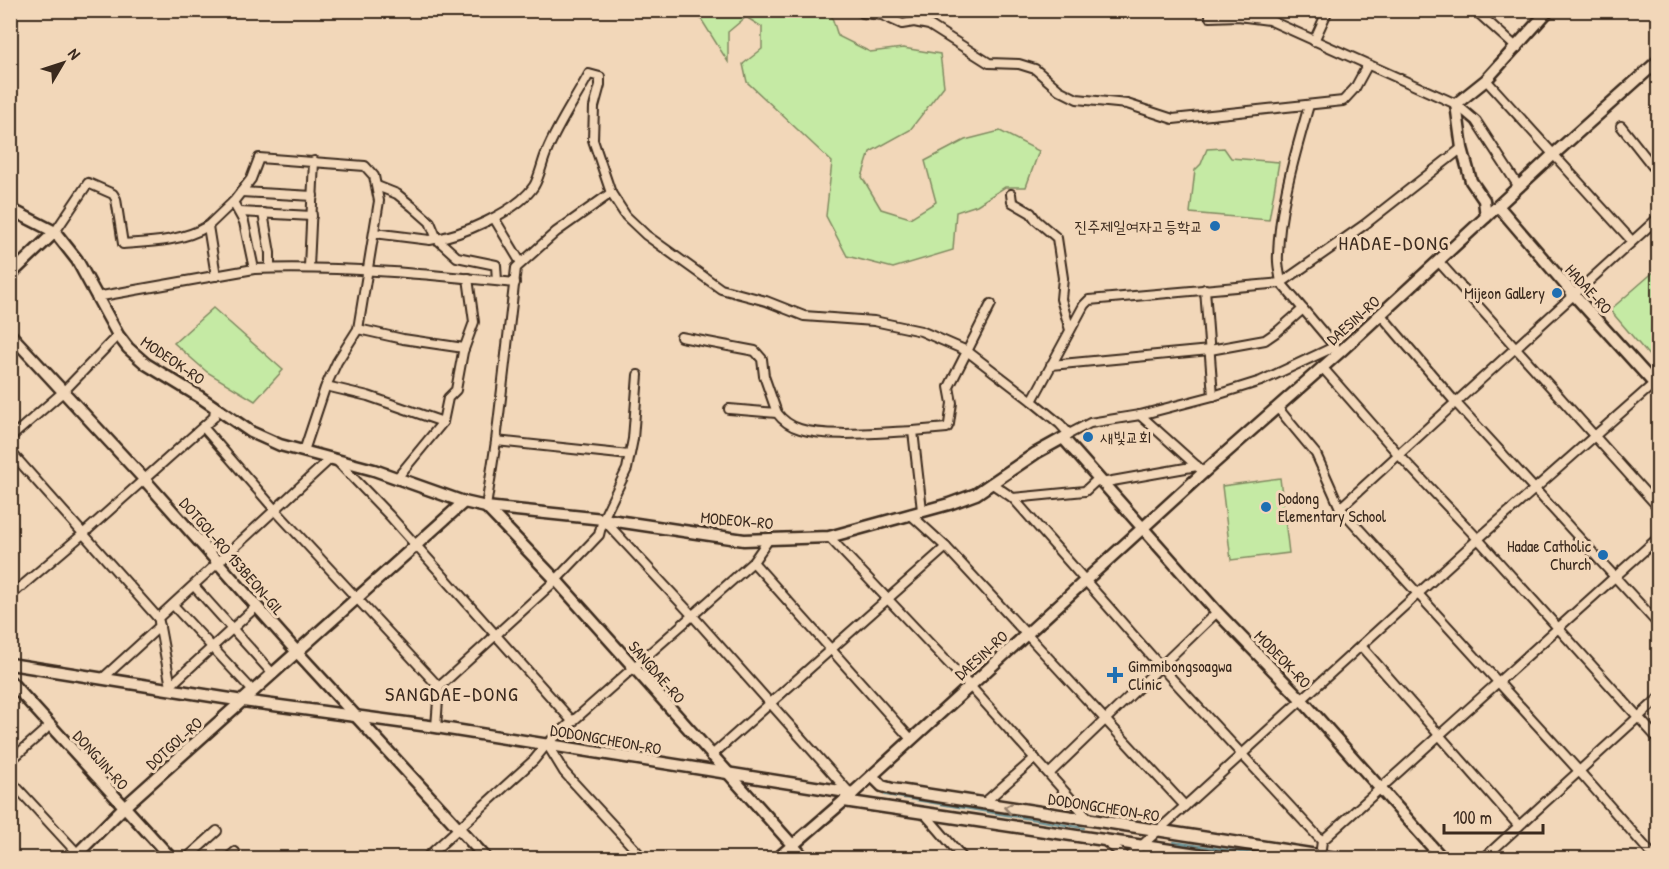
<svg xmlns="http://www.w3.org/2000/svg" width="1669" height="869" font-family="'Patrick Hand','Poor Story',sans-serif">
	<rect width="100%" height="100%" fill="#f2d7b9"/>
	<filter id="ink" filterUnits="userSpaceOnUse"><feTurbulence type="fractalNoise" baseFrequency=".0167" numOctaves="2"/><feDisplacementMap in="SourceGraphic" scale="12" xChannelSelector="R" yChannelSelector="G"/><feConvolveMatrix kernelMatrix="1 2 1 2 8 2 1 2 1" color-interpolation-filters="sRGB"/></filter>
	<g filter="url(#ink)">
		<g fill="#c5eaa4" stroke="#808a61" stroke-width="1.5">
			<path d="M696,11H830L838,36L870,52L903,48L940,54L944,86L910,130L870,152L862,177L881,209L910,218L936,202L925,161L965,140L1000,131L1039,151L1026,187H1005L977,205L956,212L953,250L893,268L847,256L826,216L832,162L747,82L743,64L762,49V27L746,17L728,32V62Z"/>
			<path d="M1224,148L1231,158L1279,162L1269,220L1190,213L1195,170L1201,164L1207,149Z"/>
			<path d="M1656,270L1658,272L1657,365L1610,310Z"/>
			<path d="M213,308L283,370L255,401L207,372L174,343Z"/>
			<path d="M1280,478L1289,553L1231,560L1222,486Z"/>
		</g>
		<g fill="none" stroke-linecap="round" stroke-linejoin="round">
			<g stroke="#6d969a" stroke-width="2">
				<path d="M885,795L1084,828"/>
				<path d="M1174,842L1280,858"/>
			</g>
			<defs>
				<g id="minor">
					<path d="M858,10L863,13L882,15L902,24L914,22L929,25L989,63L1019,64L1035,69L1059,90L1077,99L1127,104L1173,119L1343,101L1355,88L1367,66"/>
					<path d="M1210,10V17L1238,16L1269,20L1456,104L1476,121L1519,187"/>
					<path d="M1475,10L1517,48"/>
					<path d="M1314,41L1328,10"/>
					<path d="M1486,80L1632,241"/>
					<path d="M1621,126L1658,173"/>
					<path d="M377,186L397,194L413,207L430,222L437,239L457,257L496,265L497,281"/>
					<path d="M241,192L313,196"/>
					<path d="M1011,194L1012,202L1031,213L1036,220L1057,238L1063,278L1061,299L1070,330"/>
					<path d="M233,202L244,222L254,269"/>
					<path d="M240,212L312,216"/>
					<path d="M263,213L270,253V268"/>
					<path d="M494,218L521,263"/>
					<path d="M55,232L88,183L113,194L116,199L123,244C152,242 183,241 208,226"/>
					<path d="M374,233L430,240C460,236 517,212 534,186C540,176 542,162 547,151C558,124 575,100 589,74L600,77V85L594,107L593,140L611,193"/>
					<path d="M1439,262L1658,507"/>
					<path d="M309,267L314,161"/>
					<path d="M216,276L208,226L234,201L251,179L259,158L365,166L374,176L379,201L358,329L337,362L325,388L304,451"/>
					<path d="M1281,283C1280,274 1277,264 1278,255C1279,206 1296,152 1309,105"/>
					<path d="M1281,283L1336,348"/>
					<path d="M1205,289L1213,396"/>
					<path d="M96,297L254,269C341,266 428,274 515,283"/>
					<path d="M1381,315L1456,403L1658,624"/>
					<path d="M358,329L403,339L464,348"/>
					<path d="M681,337L755,351L762,359L764,376L777,413"/>
					<path d="M1051,365L1210,350L1265,340L1278,331L1303,309"/>
					<path d="M1322,367L1399,455L1478,539L1658,739"/>
					<path d="M326,386L368,396L443,422"/>
					<path d="M1032,401L1084,305L1089,300L1281,283L1364,225L1462,148"/>
					<path d="M1277,407L1316,454L1340,508L1579,771L1655,858"/>
					<path d="M729,409L777,413C783,421 790,426 800,429C829,438 881,432 913,431"/>
					<path d="M1140,415L1199,468"/>
					<path d="M203,427L276,511L439,687"/>
					<path d="M1067,435L1090,423L1140,415L1213,396L1261,381L1334,347"/>
					<path d="M10,438L63,392L118,335"/>
					<path d="M496,441L629,455"/>
					<path d="M10,451L158,618"/>
					<path d="M337,461L389,515L573,722"/>
					<path d="M397,478L443,422L448,398L456,390L463,352L474,322L468,278"/>
					<path d="M991,483L1013,498L1161,667L1322,841L1320,856"/>
					<path d="M1101,483L1197,466"/>
					<path d="M1013,498L1085,491L1098,479"/>
					<path d="M486,507L496,441L516,268L556,232L611,193L626,216L646,235L721,289L766,301L804,316L874,321L921,331L967,351L1032,401L1060,424L1069,434"/>
					<path d="M1340,508L1658,218"/>
					<path d="M922,510L913,431L947,428L949,424L952,403L949,387L991,304"/>
					<path d="M910,514L946,547L1185,806"/>
					<path d="M603,519L692,615L849,792"/>
					<path d="M829,537L970,686L1090,820"/>
					<path d="M753,562L911,739"/>
					<path d="M194,586L273,674"/>
					<path d="M10,596L83,534L214,417L215,408"/>
					<path d="M173,605L253,691"/>
					<path d="M158,618L330,459"/>
					<path d="M159,622L171,687"/>
					<path d="M1361,646L1519,826"/>
					<path d="M103,678L160,626"/>
					<path d="M171,685L257,606"/>
					<path d="M436,727L439,687L556,580L599,535L603,519L627,469L633,439L638,375"/>
					<path d="M547,744L564,772L643,858"/>
					<path d="M711,756L946,547"/>
					<path d="M10,761L45,730"/>
					<path d="M1050,773L1217,612"/>
					<path d="M10,780L78,854"/>
					<path d="M983,804L1035,758"/>
					<path d="M924,813L963,858"/>
					<path d="M1322,841L1658,538"/>
					<path d="M1107,843L1128,858"/>
					<path d="M187,858L217,831"/>
					<path d="M228,858L235,852"/>
					<path d="M426,858L534,760L547,744L753,562L769,539"/>
					<path d="M1128,858L1478,539L1658,380"/>
					<path d="M1484,858L1658,699"/>
				</g>
				<g id="tertiary">
					<path d="M1499,207L1575,296L1658,388"/>
					<path d="M10,209L55,232L77,260L118,335L128,348L146,364L200,397L251,432L280,445L374,470L464,502L486,507L603,519L744,540L829,537L949,504L976,494L1036,453L1063,438L1217,612L1301,699L1442,858"/>
					<path d="M1486,217L1484,200L1471,181L1462,148L1456,104L1486,80L1549,10"/>
					<path d="M10,275L55,232"/>
					<path d="M10,334L144,479L297,652L486,858"/>
					<path d="M486,507L556,580L804,858"/>
					<path d="M10,664L243,701L436,727L853,793"/>
					<path d="M10,681L171,858"/>
					<path d="M872,776L882,786L892,789L1336,858"/>
					<path d="M844,801L1224,858"/>
					<path d="M73,858L124,807L464,502"/>
					<path d="M778,858L853,793L1204,472L1341,351L1554,154L1658,61"/>
				</g>
			</defs>
			<use href="#minor" stroke="#3b2a1e" stroke-width="12"/>
			<use href="#tertiary" stroke="#3b2a1e" stroke-width="15"/>
			<use href="#minor" stroke="#f2d7b9" stroke-width="8"/>
			<use href="#tertiary" stroke="#f2d7b9" stroke-width="10"/>
		</g>
		<defs><path id="oneway-chevron" d="M-2-3.5L2.5 0L-2 3.5" fill="none" stroke-width="1.6" stroke-linecap="round" stroke-linejoin="round" transform="scale(1.5)"/></defs>
		<use stroke="#96806c" href="#oneway-chevron" transform="translate(1008 808) rotate(-171)"/>
	</g>
	<g fill="#1f6fb2" stroke="#f2d7b9" stroke-width="2">
		<circle cx="1215" cy="226" r="6"/>
		<circle cx="1557" cy="293" r="6"/>
		<circle cx="1088" cy="437" r="6"/>
		<circle cx="1266" cy="507" r="6"/>
		<circle cx="1603" cy="555" r="6"/>
		<path d="M1112 666h6v6h6v6h-6v6h-6v-6h-6v-6h6z"/>
	</g>
	<g text-anchor="middle" dominant-baseline="central" stroke-width="6" stroke-linejoin="round" paint-order="stroke">
		<g font-size="16" fill="#3b2a1e" stroke="#f2d7b9" text-anchor="end">
			<text x="1203" y="226">진주제일여자고등학교</text>
			<text x="1545" y="293">Mijeon Gallery</text>
			<text x="1100" y="437" text-anchor="start">새빛교회</text>
			<text x="1278" y="498" text-anchor="start">Dodong<tspan x="1278" dy="18">Elementary School</tspan></text>
			<text x="1591" y="546">Hadae Catholic<tspan x="1591" dy="18">Church</tspan></text>
			<text x="1128" y="666" text-anchor="start">Gimmibongsoagwa<tspan x="1128" dy="18">Clinic</tspan></text>
		</g>
		<g font-size="16" fill="#3b2a1e" stroke="#f2d7b9">
			<text transform="translate(1589 289) rotate(48)">HADAE-RO</text>
			<text transform="translate(1353 320) rotate(-42)">DAESIN-RO</text>
			<text transform="translate(173 360) rotate(34)">MODEOK-RO</text>
			<text transform="translate(737 520) rotate(5)">MODEOK-RO</text>
			<text transform="translate(232 556) rotate(49)">DOTGOL-RO 153BEON-GIL</text>
			<text transform="translate(981 655) rotate(-42)">DAESIN-RO</text>
			<text transform="translate(1283 659) rotate(46)">MODEOK-RO</text>
			<text transform="translate(657 672) rotate(49)">SANGDAE-RO</text>
			<text transform="translate(606 739) rotate(10)">DODONGCHEON-RO</text>
			<text transform="translate(174 743) rotate(-42)">DOTGOL-RO</text>
			<text transform="translate(101 760) rotate(48)">DONGJIN-RO</text>
			<text transform="translate(1104 807) rotate(9)">DODONGCHEON-RO</text>
		</g>
		<g font-size="20" letter-spacing="1.5" fill="#3b2a1e" stroke="#f2d7b9">
			<text x="1394" y="242">HADAE-DONG</text>
			<text x="452" y="693">SANGDAE-DONG</text>
		</g>
	</g>
	<rect width="1669" height="869" fill="none" stroke="#f2d7b9" stroke-width="36"/>
	<rect x="18" y="18" width="1633" height="833" fill="none" stroke="#3b2a1e" stroke-width="2" filter="url(#ink)"/>
	<g transform="translate(63 63) rotate(51)" stroke="#f2d7b9" stroke-width="4.5" paint-order="stroke">
	<path d="M0-4.5L10 22L0 15L-10 22Z" fill="#3b2a1e"/>
	<text y="-9" font-size="16" font-weight="bold" text-anchor="middle" fill="#3b2a1e">N</text>
	</g>
	<path d="M1444 824v9h99v-9" fill="none" stroke="#3b2a1e" stroke-width="3"/>
	<text x="1453" y="824" font-size="18" fill="#3b2a1e" stroke="#f2d7b9" stroke-width="4.5" paint-order="stroke">100 m</text>
</svg>
